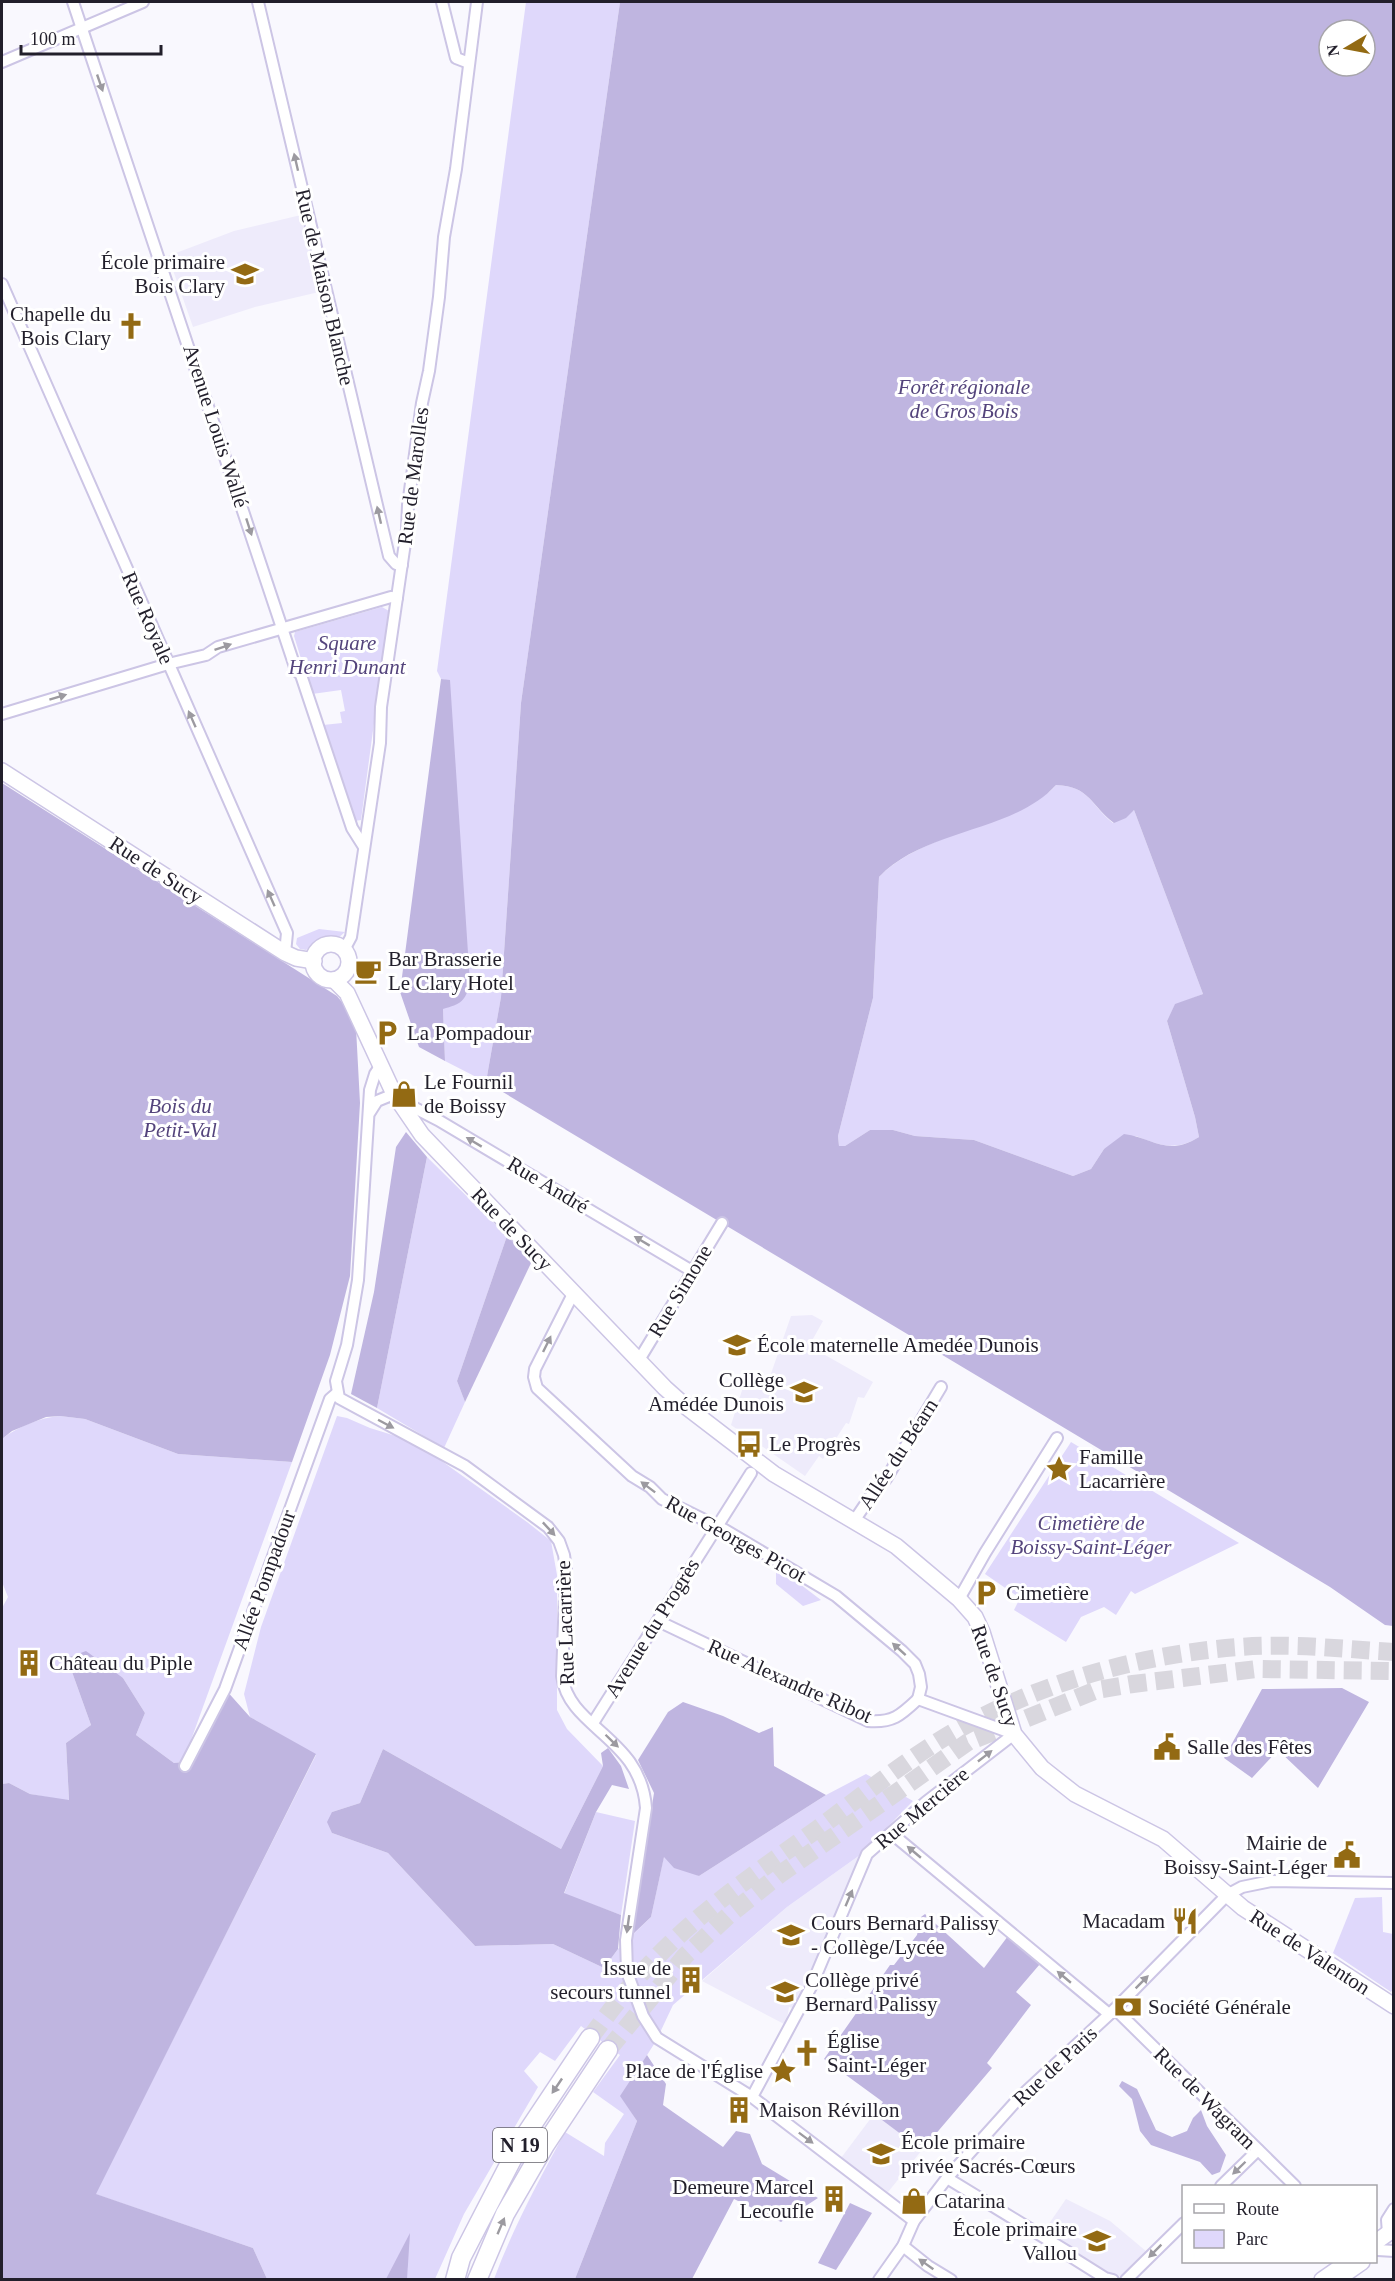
<svg xmlns="http://www.w3.org/2000/svg" width="1395" height="2281" font-family="'Times New Roman',serif">
	<rect width="100%" height="100%" fill="#f9f8fe"/>
	<g fill="#eeebfb">
		<path d="M301,215L319,292L255,307L193,327L168,256L234,231Z"/>
		<path d="M812,1315L823,1321L809,1346L873,1382L864,1398L858,1397L849,1424L846,1423L823,1459L819,1456L805,1476L731,1425L744,1384L754,1388L756,1385L766,1388L791,1316Z"/>
		<path d="M860,1855L837,1917L796,2009L789,2007L786,2025L702,1981L787,1907Z"/>
		<path d="M874,2114L922,2150L888,2192L841,2158Z"/>
		<path d="M1066,2199L1110,2221L1147,2252L1123,2276H1113L1044,2231Z"/>
	</g>
	<g fill="#dfd8fb">
		<path d="M526,2H620L521,703L501,997L486,1082L445,1061L443,1009L450,681L441,679L437,671Z"/>
		<path d="M382,607L389,611L361,820L355,821L323,725L342,723L340,712L345,711L341,690L312,694L294,636L295,632Z"/>
		<path d="M1056,785C1090,786 1091,806 1113,823L1134,810L1203,994L1175,1005L1167,1021L1195,1117L1199,1137C1175,1152 1159,1145 1136,1136L1104,1149L1091,1169L1073,1176L974,1140L915,1136L893,1130H870L845,1146H839L838,1136L873,998L879,877C913,841 985,828 1029,804C1039,798 1049,794 1056,785Z"/>
		<path d="M319,929L345,932L338,938L322,940L306,950L300,949L296,944L297,938Z"/>
		<path d="M427,1157L507,1236L457,1381L465,1402L444,1448L377,1408Z"/>
		<path d="M60,1416L85,1419L178,1454L292,1462L183,1762L174,1763L136,1735L145,1713L123,1678L67,1658L91,1725L66,1743L69,1801L30,1794L9,1783L2,1784V1608L8,1597L2,1582V1439C19,1426 39,1418 60,1416Z"/>
		<path d="M337,1416L347,1418L370,1428L415,1442L527,1522L551,1541L557,1575V1710L567,1729L603,1766L561,1849L383,1749L360,1803L332,1812V1833L388,1853L475,1946L553,1944L604,1968L618,1949L651,1917L664,1856L699,1876L826,1795L866,1774L913,1801L860,1855L787,1907L673,2005L656,2041L621,2096L637,2121L575,2279H494C513,2228 539,2180 565,2132L604,2156L605,2143L624,2114L593,2092L620,2055L581,2026L555,2061L540,2052L524,2071L538,2087L464,2214L435,2279H267L253,2248L95,2194L316,1755L250,1717L244,1694L261,1627Z"/>
		<path d="M1071,1442L1239,1543L1135,1594L1131,1591L1116,1615L1104,1607L1081,1617L1066,1642L1014,1610L1020,1598L985,1574Z"/>
		<path d="M776,1566L821,1600L803,1606L776,1584Z"/>
		<path d="M596,1812L635,1821L621,1915L564,1894Z"/>
		<path d="M1382,1897L1383,1932L1393,1934L1394,1987L1391,1992L1333,1953L1355,1898Z"/>
	</g>
	<g fill="#bfb5e0" fill-rule="evenodd">
		<path d="M620,2H1393V1626L1385,1625L1330,1587L486,1082L501,997L521,703ZM1329,30H1365V66H1329ZM1056,785C1090,786 1091,806 1114,823L1126,818L1134,810L1203,994L1175,1004L1167,1021L1195,1117L1199,1137C1167,1157 1154,1138 1124,1134L1104,1149L1091,1169L1073,1176L974,1140L915,1136L893,1130H870L845,1146H839L838,1136L873,998L879,877C924,829 1014,832 1056,785Z"/>
		<path d="M441,679L450,680L470,983C465,1002 461,1004 443,1009L445,1061L419,1047L400,992Z"/>
		<path d="M2,783L337,996L350,1012L356,1028L360,1103L350,1276L330,1355L292,1462L178,1454L85,1419L60,1416L46,1417L12,1431L2,1439Z"/>
		<path d="M406,1132L427,1157L377,1408L351,1394L374,1292L396,1147Z"/>
		<path d="M507,1236L532,1261L465,1402L457,1381Z"/>
		<path d="M86,1651L123,1678L145,1713L136,1735L174,1763L183,1762L225,1689L250,1717L316,1754L96,2194L253,2248L267,2279H2V1784L9,1783L30,1794L69,1800L66,1743L91,1725L67,1658Z"/>
		<path d="M1342,1688L1369,1702L1318,1788L1278,1750L1252,1778L1224,1758L1262,1689Z"/>
		<path d="M683,1702L723,1716L759,1733L773,1727L774,1766L826,1795L699,1876L674,1868L664,1857L651,1917L631,1936L654,1793L638,1760L668,1712Z"/>
		<path d="M608,1748L621,1766L629,1789L612,1785L596,1812L564,1893L621,1915L618,1949L604,1968L553,1944L475,1946L388,1853L332,1833L327,1822L332,1812L360,1803L383,1749L561,1849L603,1766L601,1753Z"/>
		<path d="M925,1914L984,1968L1008,1936L1040,1964L1016,1992L1031,2005L987,2063L992,2068L922,2150L874,2114L883,2102L824,2059L890,1965H894L917,1935L921,1917Z"/>
		<path d="M647,2055L666,2084L663,2105L723,2147L736,2131L750,2134L762,2164L818,2198L781,2222L734,2199L692,2279H575L637,2121L620,2096Z"/>
		<path d="M1122,2081L1137,2089L1156,2130L1172,2137L1187,2131L1193,2118L1201,2110L1207,2126L1226,2155L1220,2172L1212,2175L1200,2162L1151,2145L1140,2131L1132,2099L1119,2086Z"/>
		<path d="M850,2203L872,2213L836,2270L818,2263Z"/>
		<path d="M410,2233L407,2279H386Z"/>
	</g>
	<g fill="none" stroke-linecap="round" stroke-linejoin="round">
		<g stroke="#d9d7de" stroke-width="18" stroke-dasharray="18 9" stroke-linecap="butt">
			<path d="M590,2038C609,2012 629,1986 652,1962C700,1911 760,1870 816,1830C866,1793 915,1752 970,1723C1052,1679 1146,1654 1239,1647C1290,1643 1342,1649 1394,1652"/>
			<path d="M608,2050L685,1956L729,1915L779,1875L968,1742L1097,1690L1133,1684L1257,1669L1394,1671"/>
		</g>
		<defs>
			<g id="minor">
				<path d="M73,2L296,670L301,675L352,828L364,847"/>
				<path d="M258,2L389,556L396,564L402,565"/>
				<path d="M442,2L456,58L469,63"/>
				<path d="M2,62L143,2"/>
				<path d="M2,284L287,933L285,953"/>
				<path d="M2,714L168,664L206,655L218,647L391,597L397,598"/>
				<path d="M344,950L351,937L380,743L381,707L407,529L408,505L422,403L429,371L439,297L444,237L456,169L477,2"/>
				<path d="M381,1065L375,1074L370,1090L358,1280L347,1345L336,1381L339,1398L465,1466L548,1527L559,1541L564,1555L566,1569L562,1676C569,1729 641,1737 646,1808L626,1940L627,1972L643,2016L657,2038L752,2097L914,2221"/>
				<path d="M402,1108L411,1106L438,1120L692,1271"/>
				<path d="M370,1112L377,1101L394,1094"/>
				<path d="M574,1292L535,1369L534,1377L537,1388L632,1476L650,1487L662,1499L725,1530L836,1596L902,1651L915,1664L919,1674L921,1687L918,1699"/>
				<path d="M639,1360L722,1223"/>
				<path d="M854,1521L877,1487L886,1479L941,1387"/>
				<path d="M959,1599L985,1553L1057,1438"/>
				<path d="M658,1621L868,1721C893,1723 901,1715 918,1699"/>
				<path d="M593,1723L751,1473"/>
				<path d="M185,1766L225,1689L330,1399L337,1393"/>
				<path d="M891,1833L1109,2014"/>
				<path d="M1115,2009L1295,2186"/>
				<path d="M752,2097L811,1987L867,1854L926,1802L1014,1734L918,1699"/>
				<path d="M947,2178L1068,2252L1070,2256L1105,2278L1113,2280"/>
				<path d="M1221,2186L1258,2150"/>
				<path d="M1388,2233L1387,2220L1394,2209"/>
				<path d="M903,2246L928,2266L951,2280"/>
				<path d="M1378,2250L1394,2251"/>
				<path d="M879,2280L903,2246L914,2221L947,2178L1019,2098L1115,2009L1227,1895L1242,1887L1271,1881L1394,1883"/>
				<path d="M1126,2280L1184,2223"/>
			</g>
			<g id="secondary">
				<path d="M2,771L285,953L296,958L314,961"/>
				<circle cx="331" cy="962" r="18"/>
				<path d="M334,980L347,993L394,1094L422,1135L665,1388L684,1405L774,1474L896,1546L959,1599L975,1617L982,1632L1014,1734L1042,1768L1075,1794L1163,1839L1243,1908L1394,2006"/>
				<path d="M1376,2242L1394,2229"/>
				<path d="M1342,2276L1362,2262"/>
				<path d="M1322,2280L1348,2262"/>
			</g>
			<g id="trunk">
				<path d="M455,2280L461,2258L522,2140L590,2038"/>
				<path d="M477,2280L505,2214L545,2145L608,2050"/>
			</g>
		</defs>
		<use href="#minor" stroke="#ccc5e5" stroke-width="14"/>
		<use href="#secondary" stroke="#ccc5e5" stroke-width="18"/>
		<use href="#trunk" stroke="#ccc5e5" stroke-width="21"/>
		<use href="#minor" stroke="#fff" stroke-width="10"/>
		<use href="#secondary" stroke="#fff" stroke-width="15"/>
		<use href="#trunk" stroke="#fff" stroke-width="18"/>
	</g>
	<defs><path id="oneway-solid" d="M-6-.8H1V-3.2L6.5 0L1 3.2V.8H-6Z" transform="scale(1.5)"/></defs>
	<g fill="#9c9aa0">
		<use href="#oneway-solid" transform="translate(100 83) rotate(71)"/>
		<use href="#oneway-solid" transform="translate(296 162) rotate(-103)"/>
		<use href="#oneway-solid" transform="translate(379 515) rotate(-103)"/>
		<use href="#oneway-solid" transform="translate(249 527) rotate(72)"/>
		<use href="#oneway-solid" transform="translate(223 647) rotate(-19)"/>
		<use href="#oneway-solid" transform="translate(58 697) rotate(-17)"/>
		<use href="#oneway-solid" transform="translate(192 719) rotate(-114)"/>
		<use href="#oneway-solid" transform="translate(271 898) rotate(-114)"/>
		<use href="#oneway-solid" transform="translate(474 1142) rotate(-149)"/>
		<use href="#oneway-solid" transform="translate(642 1241) rotate(-149)"/>
		<use href="#oneway-solid" transform="translate(547 1344) rotate(-64)"/>
		<use href="#oneway-solid" transform="translate(386 1424) rotate(28)"/>
		<use href="#oneway-solid" transform="translate(648 1487) rotate(-143)"/>
		<use href="#oneway-solid" transform="translate(549 1529) rotate(47)"/>
		<use href="#oneway-solid" transform="translate(899 1649) rotate(-138)"/>
		<use href="#oneway-solid" transform="translate(612 1741) rotate(44)"/>
		<use href="#oneway-solid" transform="translate(985 1756) rotate(-38)"/>
		<use href="#oneway-solid" transform="translate(914 1852) rotate(-140)"/>
		<use href="#oneway-solid" transform="translate(849 1898) rotate(-67)"/>
		<use href="#oneway-solid" transform="translate(628 1924) rotate(98)"/>
		<use href="#oneway-solid" transform="translate(1064 1977) rotate(-140)"/>
		<use href="#oneway-solid" transform="translate(1142 1982) rotate(-45)"/>
		<use href="#oneway-solid" transform="translate(557 2086) rotate(124)"/>
		<use href="#oneway-solid" transform="translate(806 2138) rotate(37)"/>
		<use href="#oneway-solid" transform="translate(1239 2168) rotate(136)"/>
		<use href="#oneway-solid" transform="translate(501 2226) rotate(-67)"/>
		<use href="#oneway-solid" transform="translate(1155 2251) rotate(135)"/>
		<use href="#oneway-solid" transform="translate(926 2264) rotate(-145)"/>
	</g>
	<defs>
		<symbol id="school-bare" viewBox="-9 -9 18 18"><path d="M0-5L7-2L0 1L-7-2ZM-4 1L0 2.5L4 1V4Q0 6-4 4Z" fill="#936a13" stroke="#fff" stroke-width="2.5" paint-order="stroke"/></symbol>
		<symbol id="church-bare" viewBox="-9 -9 18 18"><path d="M-1.2-6h2.4v3.5h3.3v2.4h-3.3V6h-2.4V-.1h-3.3v-2.4h3.3Z" fill="#936a13" stroke="#fff" stroke-width="2.5" paint-order="stroke"/></symbol>
		<symbol id="cafe-bare" viewBox="-9 -9 18 18"><path d="M-5.5-4.5H6V0H3Q3 3.5 0 3.5H-2.5Q-5.5 3.5-5.5 0ZM3-3.2v2h1.7v-2ZM-6 4.5H4V6H-6Z" fill="#936a13" stroke="#fff" stroke-width="2.5" paint-order="stroke"/></symbol>
		<symbol id="parking-bare" viewBox="-9 -9 18 18"><path d="M-3.5-5.5H1a3.5 3.5 0 0 1 0 7H-1V5.5H-3.5ZM-1-3.4V-.6H.8a1.4 1.4 0 0 0 0-2.8Z" fill="#936a13" stroke="#fff" stroke-width="2.5" paint-order="stroke"/></symbol>
		<symbol id="shop-bare" viewBox="-9 -9 18 18"><path d="M-5-2.5h2.3a2.7 3.5 0 0 1 5.4 0H5L5.5 6h-11ZM-1.5-2.5h3a1.5 2.3 0 0 0-3 0Z" fill="#936a13" stroke="#fff" stroke-width="2.5" paint-order="stroke"/></symbol>
		<symbol id="bus-bare" viewBox="-9 -9 18 18"><path d="M-5-6H5V4H4V6H2V4H-2V6H-4V4H-5ZM-3.5-4V0h7V-4ZM-3.5 1.2v1.5H-2V1.2ZM2 1.2v1.5H3.5V1.2Z" fill="#936a13" stroke="#fff" stroke-width="2.5" paint-order="stroke"/></symbol>
		<symbol id="sight-bare" viewBox="-9 -9 18 18"><path d="M0-6L1.8-2.2L6-1.7L2.9 1.2L3.7 5.4L0 3.3L-3.7 5.4L-2.9 1.2L-6-1.7L-1.8-2.2Z" fill="#936a13" stroke="#fff" stroke-width="2.5" paint-order="stroke"/></symbol>
		<symbol id="building-bare" viewBox="-9 -9 18 18"><path d="M-4-6H4V6H1V3H-1V6H-4ZM-2.5-4.3h1.7v1.8h-1.7ZM.8-4.3h1.7v1.8H.8ZM-2.5-1h1.7V.8h-1.7ZM.8-1h1.7V.8H.8Z" fill="#936a13" stroke="#fff" stroke-width="2.5" paint-order="stroke"/></symbol>
		<symbol id="civic-bare" viewBox="-9 -9 18 18"><path d="M-.6-6.5H3V-4.5H.6V-3L4-1V1h2V6H-6V1h2V-1L-.6-3ZM-1.2 2.5V6h2.4V2.5Z" fill="#936a13" stroke="#fff" stroke-width="2.5" paint-order="stroke"/></symbol>
		<symbol id="restaurant-bare" viewBox="-9 -9 18 18"><path d="M-5-6h1v4h1v-4h1v4h1v-4h1v5L-1.5 .5V6h-2V.5L-5-1ZM5-6V6H3V1.5H1.5Q1.5-4 5-6Z" fill="#936a13" stroke="#fff" stroke-width="2.5" paint-order="stroke"/></symbol>
		<symbol id="bank-bare" viewBox="-9 -9 18 18"><path d="M-6-4H6V4H-6ZM0-2.3a2.3 2.3 0 1 0 0 4.6a2.3 2.3 0 1 0 0-4.6Z" fill="#936a13" stroke="#fff" stroke-width="2.5" paint-order="stroke"/></symbol>
	</defs>
	<g fill-rule="evenodd">
		<use href="#school-bare" x="226" y="255" width="38" height="38"/>
		<use href="#church-bare" x="112" y="307" width="38" height="38"/>
		<use href="#cafe-bare" x="349" y="952" width="38" height="38"/>
		<use href="#parking-bare" x="368" y="1014" width="38" height="38"/>
		<use href="#shop-bare" x="385" y="1075" width="38" height="38"/>
		<use href="#school-bare" x="718" y="1326" width="38" height="38"/>
		<use href="#school-bare" x="785" y="1373" width="38" height="38"/>
		<use href="#bus-bare" x="730" y="1425" width="38" height="38"/>
		<use href="#sight-bare" x="1040" y="1450" width="38" height="38"/>
		<use href="#parking-bare" x="967" y="1574" width="38" height="38"/>
		<use href="#building-bare" x="10" y="1644" width="38" height="38"/>
		<use href="#civic-bare" x="1148" y="1728" width="38" height="38"/>
		<use href="#civic-bare" x="1328" y="1836" width="38" height="38"/>
		<use href="#restaurant-bare" x="1166" y="1902" width="38" height="38"/>
		<use href="#school-bare" x="772" y="1916" width="38" height="38"/>
		<use href="#building-bare" x="672" y="1961" width="38" height="38"/>
		<use href="#school-bare" x="766" y="1973" width="38" height="38"/>
		<use href="#bank-bare" x="1109" y="1988" width="38" height="38"/>
		<use href="#church-bare" x="788" y="2034" width="38" height="38"/>
		<use href="#sight-bare" x="764" y="2052" width="38" height="38"/>
		<use href="#building-bare" x="720" y="2091" width="38" height="38"/>
		<use href="#school-bare" x="862" y="2135" width="38" height="38"/>
		<use href="#building-bare" x="815" y="2180" width="38" height="38"/>
		<use href="#shop-bare" x="895" y="2182" width="38" height="38"/>
		<use href="#school-bare" x="1078" y="2222" width="38" height="38"/>
	</g>
	<g text-anchor="middle" dominant-baseline="central" stroke-width="6" stroke-linejoin="round" paint-order="stroke">
		<rect fill="#fff" stroke="#64626b" stroke-width="1.5" x="493" y="2128" width="54" height="34" rx="4.5"/>
		<g font-size="20" font-weight="bold" fill="#221f2b">
			<text x="520" y="2145">N 19</text>
		</g>
		<g font-size="21" fill="#221f2b" stroke="#fff" text-anchor="start">
			<text x="225" y="262" text-anchor="end">École primaire<tspan x="225" dy="24">Bois Clary</tspan></text>
			<text x="111" y="314" text-anchor="end">Chapelle du<tspan x="111" dy="24">Bois Clary</tspan></text>
			<text x="388" y="959">Bar Brasserie<tspan x="388" dy="24">Le Clary Hotel</tspan></text>
			<text x="407" y="1033">La Pompadour</text>
			<text x="424" y="1082">Le Fournil<tspan x="424" dy="24">de Boissy</tspan></text>
			<text x="757" y="1345">École maternelle Amedée Dunois</text>
			<text x="784" y="1380" text-anchor="end">Collège<tspan x="784" dy="24">Amédée Dunois</tspan></text>
			<text x="769" y="1444">Le Progrès</text>
			<text x="1079" y="1457">Famille<tspan x="1079" dy="24">Lacarrière</tspan></text>
			<text x="1006" y="1593">Cimetière</text>
			<text x="49" y="1663">Château du Piple</text>
			<text x="1187" y="1747">Salle des Fêtes</text>
			<text x="1327" y="1843" text-anchor="end">Mairie de<tspan x="1327" dy="24">Boissy-Saint-Léger</tspan></text>
			<text x="1165" y="1921" text-anchor="end">Macadam</text>
			<text x="811" y="1923">Cours Bernard Palissy<tspan x="811" dy="24">- Collège/Lycée</tspan></text>
			<text x="671" y="1968" text-anchor="end">Issue de<tspan x="671" dy="24">secours tunnel</tspan></text>
			<text x="805" y="1980">Collège privé<tspan x="805" dy="24">Bernard Palissy</tspan></text>
			<text x="1148" y="2007">Société Générale</text>
			<text x="827" y="2041">Église<tspan x="827" dy="24">Saint-Léger</tspan></text>
			<text x="763" y="2071" text-anchor="end">Place de l'Église</text>
			<text x="759" y="2110">Maison Révillon</text>
			<text x="901" y="2142">École primaire<tspan x="901" dy="24">privée Sacrés-Cœurs</tspan></text>
			<text x="814" y="2187" text-anchor="end">Demeure Marcel<tspan x="814" dy="24">Lecoufle</tspan></text>
			<text x="934" y="2201">Catarina</text>
			<text x="1077" y="2229" text-anchor="end">École primaire<tspan x="1077" dy="24">Vallou</tspan></text>
		</g>
		<g font-size="21" fill="#221f2b" stroke="#fff">
			<text transform="translate(325 287) rotate(77)">Rue de Maison Blanche</text>
			<text transform="translate(216 426) rotate(72)">Avenue Louis Wallé</text>
			<text transform="translate(413 476) rotate(-83)">Rue de Marolles</text>
			<text transform="translate(148 618) rotate(66)">Rue Royale</text>
			<text transform="translate(156 870) rotate(33)">Rue de Sucy</text>
			<text transform="translate(548 1185) rotate(31)">Rue André</text>
			<text transform="translate(512 1229) rotate(46)">Rue de Sucy</text>
			<text transform="translate(680 1291) rotate(-59)">Rue Simone</text>
			<text transform="translate(898 1454) rotate(-57)">Allée du Béarn</text>
			<text transform="translate(736 1539) rotate(29)">Rue Georges Picot</text>
			<text transform="translate(264 1580) rotate(-70)">Allée Pompadour</text>
			<text transform="translate(565 1623) rotate(-92)">Rue Lacarrière</text>
			<text transform="translate(652 1628) rotate(-58)">Avenue du Progrès</text>
			<text transform="translate(995 1676) rotate(71)">Rue de Sucy</text>
			<text transform="translate(790 1681) rotate(24)">Rue Alexandre Ribot</text>
			<text transform="translate(922 1808) rotate(-40)">Rue Mercière</text>
			<text transform="translate(1310 1952) rotate(33)">Rue de Valenton</text>
			<text transform="translate(1055 2066) rotate(-43)">Rue de Paris</text>
			<text transform="translate(1205 2098) rotate(45)">Rue de Wagram</text>
		</g>
		<g font-size="21" font-style="italic" fill="#54447c" stroke="#fff">
			<text x="964" y="387">Forêt régionale<tspan x="964" dy="24">de Gros Bois</tspan></text>
			<text x="347" y="643">Square<tspan x="347" dy="24">Henri Dunant</tspan></text>
			<text x="180" y="1106">Bois du<tspan x="180" dy="24">Petit-Val</tspan></text>
			<text x="1091" y="1523">Cimetière de<tspan x="1091" dy="24">Boissy-Saint-Léger</tspan></text>
		</g>
	</g>
	<rect width="1395" height="2281" fill="none" stroke="#221f2b" stroke-width="6"/>
	<rect x="1182" y="2185" width="195" height="78" fill="#ffffff" stroke="#a7a5aa" stroke-width="1.5"/>
	<rect x="1194" y="2204" width="30" height="9" fill="#ffffff" stroke="#a7a5aa" stroke-width="1.5"/>
	<text x="1236" y="2215" font-size="18" fill="#221f2b">Route</text>
	<rect x="1194" y="2230" width="30" height="18" fill="#dfd8fb" stroke="#a7a5aa" stroke-width="1.5"/>
	<text x="1236" y="2245" font-size="18" fill="#221f2b">Parc</text>
	<g transform="translate(1347 48) rotate(260)"><circle r="28" fill="#ffffff" stroke="#a7a5aa" stroke-width="1.5"/>
	<path d="M0-4.5L10 22L0 15L-10 22Z" fill="#936a13"/>
	<text y="-9" font-size="16" font-weight="bold" text-anchor="middle" fill="#221f2b">N</text>
	</g>
	<path d="M21 45v9h140v-9" fill="none" stroke="#221f2b" stroke-width="3"/>
	<text x="30" y="45" font-size="18" fill="#221f2b" stroke="#ffffff" stroke-width="4.5" paint-order="stroke">100 m</text>
</svg>
